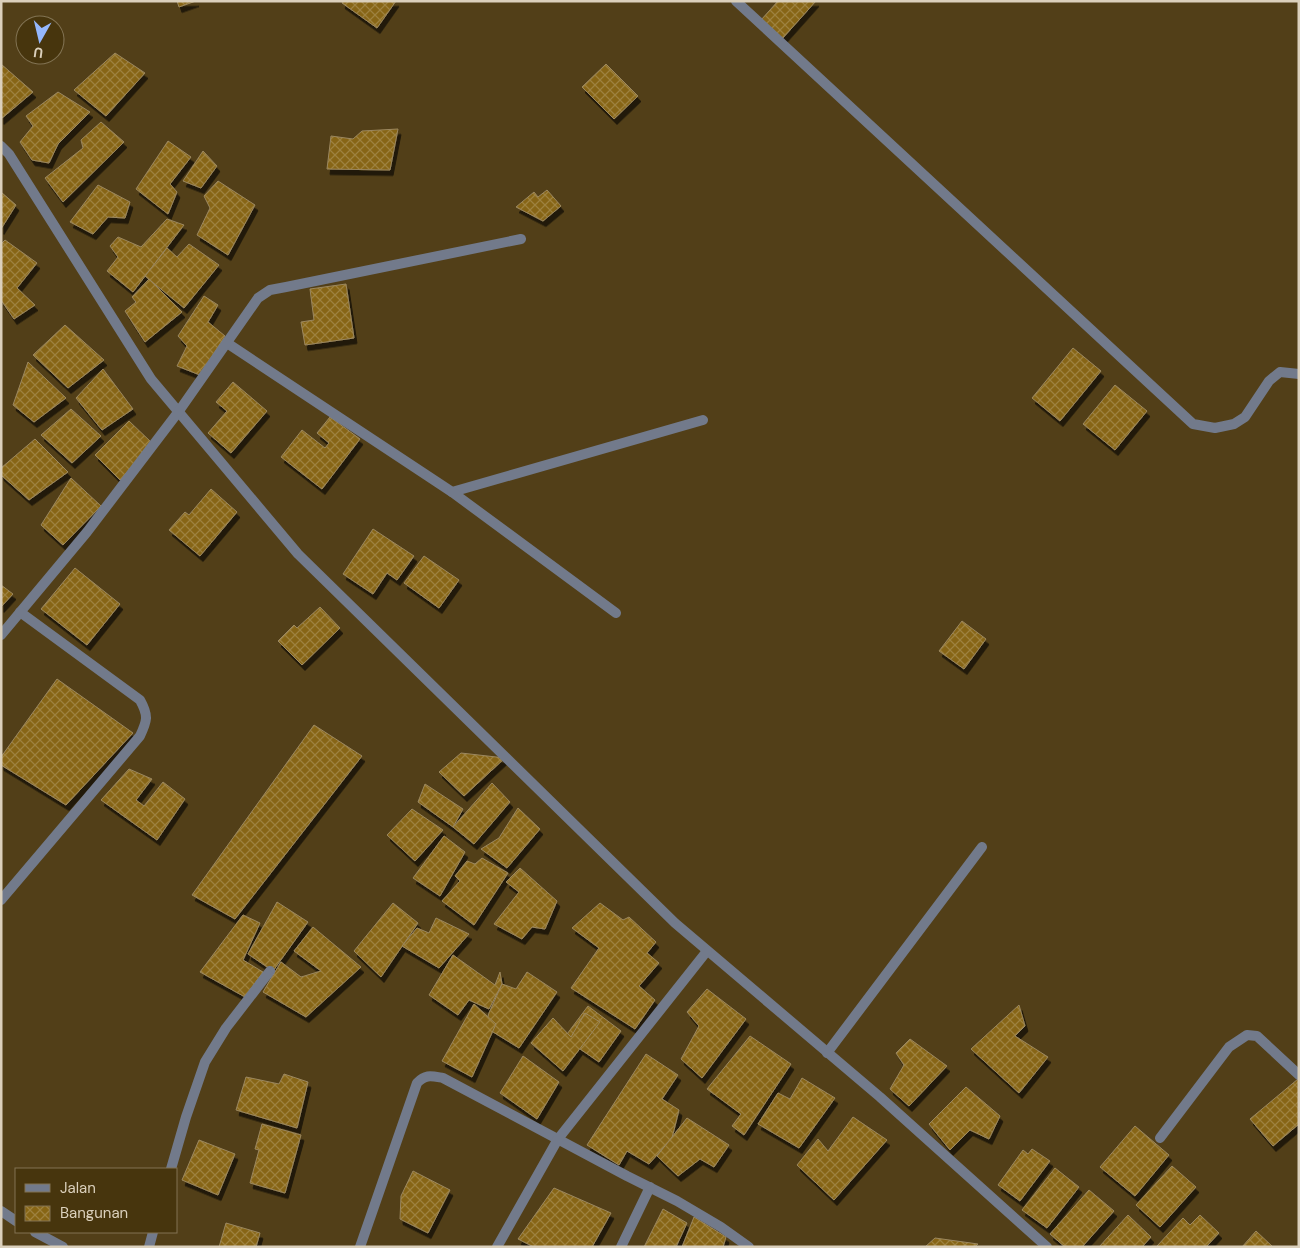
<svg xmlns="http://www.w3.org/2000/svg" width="1300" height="1248" font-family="'DM Sans',sans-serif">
	<defs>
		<pattern id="building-cross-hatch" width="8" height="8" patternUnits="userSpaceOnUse" patternTransform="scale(1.25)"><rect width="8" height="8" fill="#876514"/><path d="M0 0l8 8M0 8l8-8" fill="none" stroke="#9d813f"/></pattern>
		<filter id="shadow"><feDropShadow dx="3" dy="5.5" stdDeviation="0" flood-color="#0009"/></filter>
	</defs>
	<rect width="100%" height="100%" fill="#523f18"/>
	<g fill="url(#building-cross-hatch)" stroke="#9b875f" filter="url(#shadow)">
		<path d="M177,1H196L179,7Z"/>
		<path d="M343,1H396L377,28L342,3Z"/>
		<path d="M778,1H816L782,39L761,20Z"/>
		<path d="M115,53L145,73L106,116L74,90Z"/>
		<path d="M1,64L33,92L1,119Z"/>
		<path d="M606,64L638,96L614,119L582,87Z"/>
		<path d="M58,92L90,112L58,144L49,163L32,160L20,142L33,126L26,116Z"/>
		<path d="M101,122L124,142L63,202L45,178L83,148L81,140Z"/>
		<path d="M398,129L390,170L327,169L331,136L353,139L362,131Z"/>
		<path d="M168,141L191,157L170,184L177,192L168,214L136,189Z"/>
		<path d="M203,151L217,166L201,188L183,181Z"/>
		<path d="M218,181L255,205L228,255L197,235L210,208L204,196Z"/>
		<path d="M98,185L130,202L125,218L108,217L93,234L70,222Z"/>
		<path d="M547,190L561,206L543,221L516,207L534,192L538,197Z"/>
		<path d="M1,192L16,205L1,229Z"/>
		<path d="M167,219L184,225L133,292L107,271L118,257L110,246L118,237L141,247Z"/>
		<path d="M5,240L37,263L17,288L35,305L14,319L1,300V244Z"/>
		<path d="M189,244L219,265L184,308L145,276L167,248L177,257Z"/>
		<path d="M149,279L182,312L145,342L125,311L136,302L132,297Z"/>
		<path d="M346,284L354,338L305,345L301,322L314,320L310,289Z"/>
		<path d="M204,296L218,305L208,322L225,336L200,375L177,366L187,346L178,336Z"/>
		<path d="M65,325L104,360L68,388L33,355Z"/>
		<path d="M1073,348L1101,371L1060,421L1032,398Z"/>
		<path d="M28,362L66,398L34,422L13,405Z"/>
		<path d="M103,369L133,409L102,430L76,398Z"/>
		<path d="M233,382L267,411L231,453L208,433L227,411L216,402Z"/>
		<path d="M1115,385L1147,411L1115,450L1083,424Z"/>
		<path d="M71,409L101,436L72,463L41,435Z"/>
		<path d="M330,417L360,439L322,489L281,457L302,430L325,448L329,443L317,433Z"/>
		<path d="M129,421L152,443L120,480L95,455Z"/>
		<path d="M35,439L68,472L29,500L1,475V468Z"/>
		<path d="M71,478L101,506L63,545L41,525Z"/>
		<path d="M211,489L237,512L200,556L169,530L185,512L189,515Z"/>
		<path d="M373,529L414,556L397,580L387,573L373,594L343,574Z"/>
		<path d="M424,556L459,580L439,608L404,583Z"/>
		<path d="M75,568L120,604L87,645L41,609Z"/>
		<path d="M1,585L13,594L1,607Z"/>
		<path d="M320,607L340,628L302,665L278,641L294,625L297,628Z"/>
		<path d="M962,621L986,639L964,669L939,651Z"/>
		<path d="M57,679L133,733L66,805L1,765V757Z"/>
		<path d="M314,725L362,756L235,919L192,895Z"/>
		<path d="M461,753L505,758L464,796L439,772Z"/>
		<path d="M129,769L152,779L136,800L144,806L163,782L185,799L157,840L101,800Z"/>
		<path d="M492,783L510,802L474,844L453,827Z"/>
		<path d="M425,784L463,809L453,827L418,802Z"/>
		<path d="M518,808L540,829L507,868L481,849L499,838Z"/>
		<path d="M412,809L443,830L415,861L387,835Z"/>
		<path d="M444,836L465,852L440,896L413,878Z"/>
		<path d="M482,858L508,873L474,925L442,901L460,881L455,876L467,861L475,864Z"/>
		<path d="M520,868L557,901L545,929L532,927L522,939L494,924L519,892L506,882Z"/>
		<path d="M277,902L308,922L273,971L248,954Z"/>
		<path d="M393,903L418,923L381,977L354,951Z"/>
		<path d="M600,903L623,920L629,917L656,942L647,953L659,963L639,986L655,1000L635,1029L571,988L599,948L572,928Z"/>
		<path d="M243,915L260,923L243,960L263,972L245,997L200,972Z"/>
		<path d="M436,918L469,934L439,968L402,946L417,928L429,933Z"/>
		<path d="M313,927L361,967L306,1017L263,992L281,962L301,977L321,971L294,951Z"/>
		<path d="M453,955L495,985L500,972L502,984L489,1009L469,1000L458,1015L429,995Z"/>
		<path d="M527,972L557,992L519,1048L485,1027L489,1013L502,984L516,989Z"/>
		<path d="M707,989L746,1019L702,1078L681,1059L699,1026L687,1012Z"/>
		<path d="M474,1004L496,1024L472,1077L442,1061Z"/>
		<path d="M1019,1005L1025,1026L1015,1036L1048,1057L1019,1093L971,1049Z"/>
		<path d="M588,1006L621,1031L599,1062L564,1038Z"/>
		<path d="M585,1013L600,1022L563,1071L531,1043L553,1018L571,1037Z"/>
		<path d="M750,1036L791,1064L744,1135L732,1126L741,1114L707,1089Z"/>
		<path d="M910,1039L947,1066L909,1106L890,1089L904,1065L896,1053Z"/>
		<path d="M646,1054L678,1075L662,1099L679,1110L672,1138L649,1164L627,1151L619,1165L587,1145Z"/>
		<path d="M523,1056L559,1082L537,1119L500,1093Z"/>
		<path d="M284,1074L308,1082L297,1128L236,1110L246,1077L279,1084Z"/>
		<path d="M802,1078L835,1098L799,1148L758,1124L778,1093L790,1099Z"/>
		<path d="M1298,1079L1299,1080V1124L1273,1146L1250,1119Z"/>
		<path d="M966,1087L1000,1116L989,1139L970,1130L950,1150L929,1124Z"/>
		<path d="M853,1117L887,1140L834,1200L797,1165L818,1139L828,1151Z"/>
		<path d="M687,1118L729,1145L714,1167L700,1159L678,1176L657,1156Z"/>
		<path d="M262,1124L301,1135L285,1193L250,1183L259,1150L255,1149Z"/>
		<path d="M1135,1126L1169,1155L1135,1196L1100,1167Z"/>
		<path d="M199,1140L235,1154L218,1195L182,1180Z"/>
		<path d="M1032,1149L1050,1161L1020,1201L998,1185L1023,1150L1028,1154Z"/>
		<path d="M1172,1166L1196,1187L1160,1227L1136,1205Z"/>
		<path d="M1055,1168L1079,1187L1047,1228L1022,1210Z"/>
		<path d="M413,1171L450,1190L428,1233L400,1219L401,1196Z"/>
		<path d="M554,1188L611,1213L592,1247H534L518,1239Z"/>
		<path d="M1089,1190L1114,1211L1082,1247H1065L1050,1234Z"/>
		<path d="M663,1209L687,1223L676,1247H644Z"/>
		<path d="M1128,1215L1151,1237L1142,1247H1099Z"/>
		<path d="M1200,1215L1219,1233L1206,1247H1158L1157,1246L1183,1218L1190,1225Z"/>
		<path d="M694,1217L726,1237L723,1247H682Z"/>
		<path d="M226,1223L260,1233L256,1247H219Z"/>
		<path d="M1256,1231L1273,1247H1242Z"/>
		<path d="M935,1238L978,1244L975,1247H925Z"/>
	</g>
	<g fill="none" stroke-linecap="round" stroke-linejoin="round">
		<path stroke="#727a8b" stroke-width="10" d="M827,1053L982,847"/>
		<g stroke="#727a8b" stroke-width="10">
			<path d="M736,1L1193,424L1215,428L1234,424L1245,417L1269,381L1280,372L1299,374"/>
			<path d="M1,146L9,154L151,379L298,554L675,923L880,1097L1047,1247"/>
			<path d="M227,343L452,492L703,420"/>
			<path d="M452,492L616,613"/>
			<path d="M1,635L87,532L179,411L258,298L270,290L286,287L521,239"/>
			<path d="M1,900L140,736C147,721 149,716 140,700L20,612"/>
			<path d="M1160,1138L1229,1047L1247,1035L1257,1036L1299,1075"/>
			<path d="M171,1169L186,1117L205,1062L226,1028L270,971"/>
			<path d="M1,1211L16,1221"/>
			<path d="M35,1232L63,1247"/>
			<path d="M149,1247L153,1232"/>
			<path d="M360,1247L417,1083C426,1074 431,1076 443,1078L627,1176L677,1201L721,1227L749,1247"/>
			<path d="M497,1247L558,1139L707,951"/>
			<path d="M621,1247L650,1187"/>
		</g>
	</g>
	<rect width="1300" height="1248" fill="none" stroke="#dbd0bc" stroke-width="5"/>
	<rect x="15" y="1168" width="162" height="65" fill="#47350d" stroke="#827353"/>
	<rect x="25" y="1184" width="25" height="8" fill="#727a8b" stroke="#827353"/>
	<text x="60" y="1193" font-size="15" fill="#dbd0bc">Jalan</text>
	<rect x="25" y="1206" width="25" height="15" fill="url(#building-cross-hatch)" stroke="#827353"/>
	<text x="60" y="1218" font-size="15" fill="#dbd0bc">Bangunan</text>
	<g transform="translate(40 40) rotate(188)"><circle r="24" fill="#47350d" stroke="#827353"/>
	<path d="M0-4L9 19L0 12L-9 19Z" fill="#94b7fd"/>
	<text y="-8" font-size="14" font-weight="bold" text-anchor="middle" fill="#dbd0bc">U</text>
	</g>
</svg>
